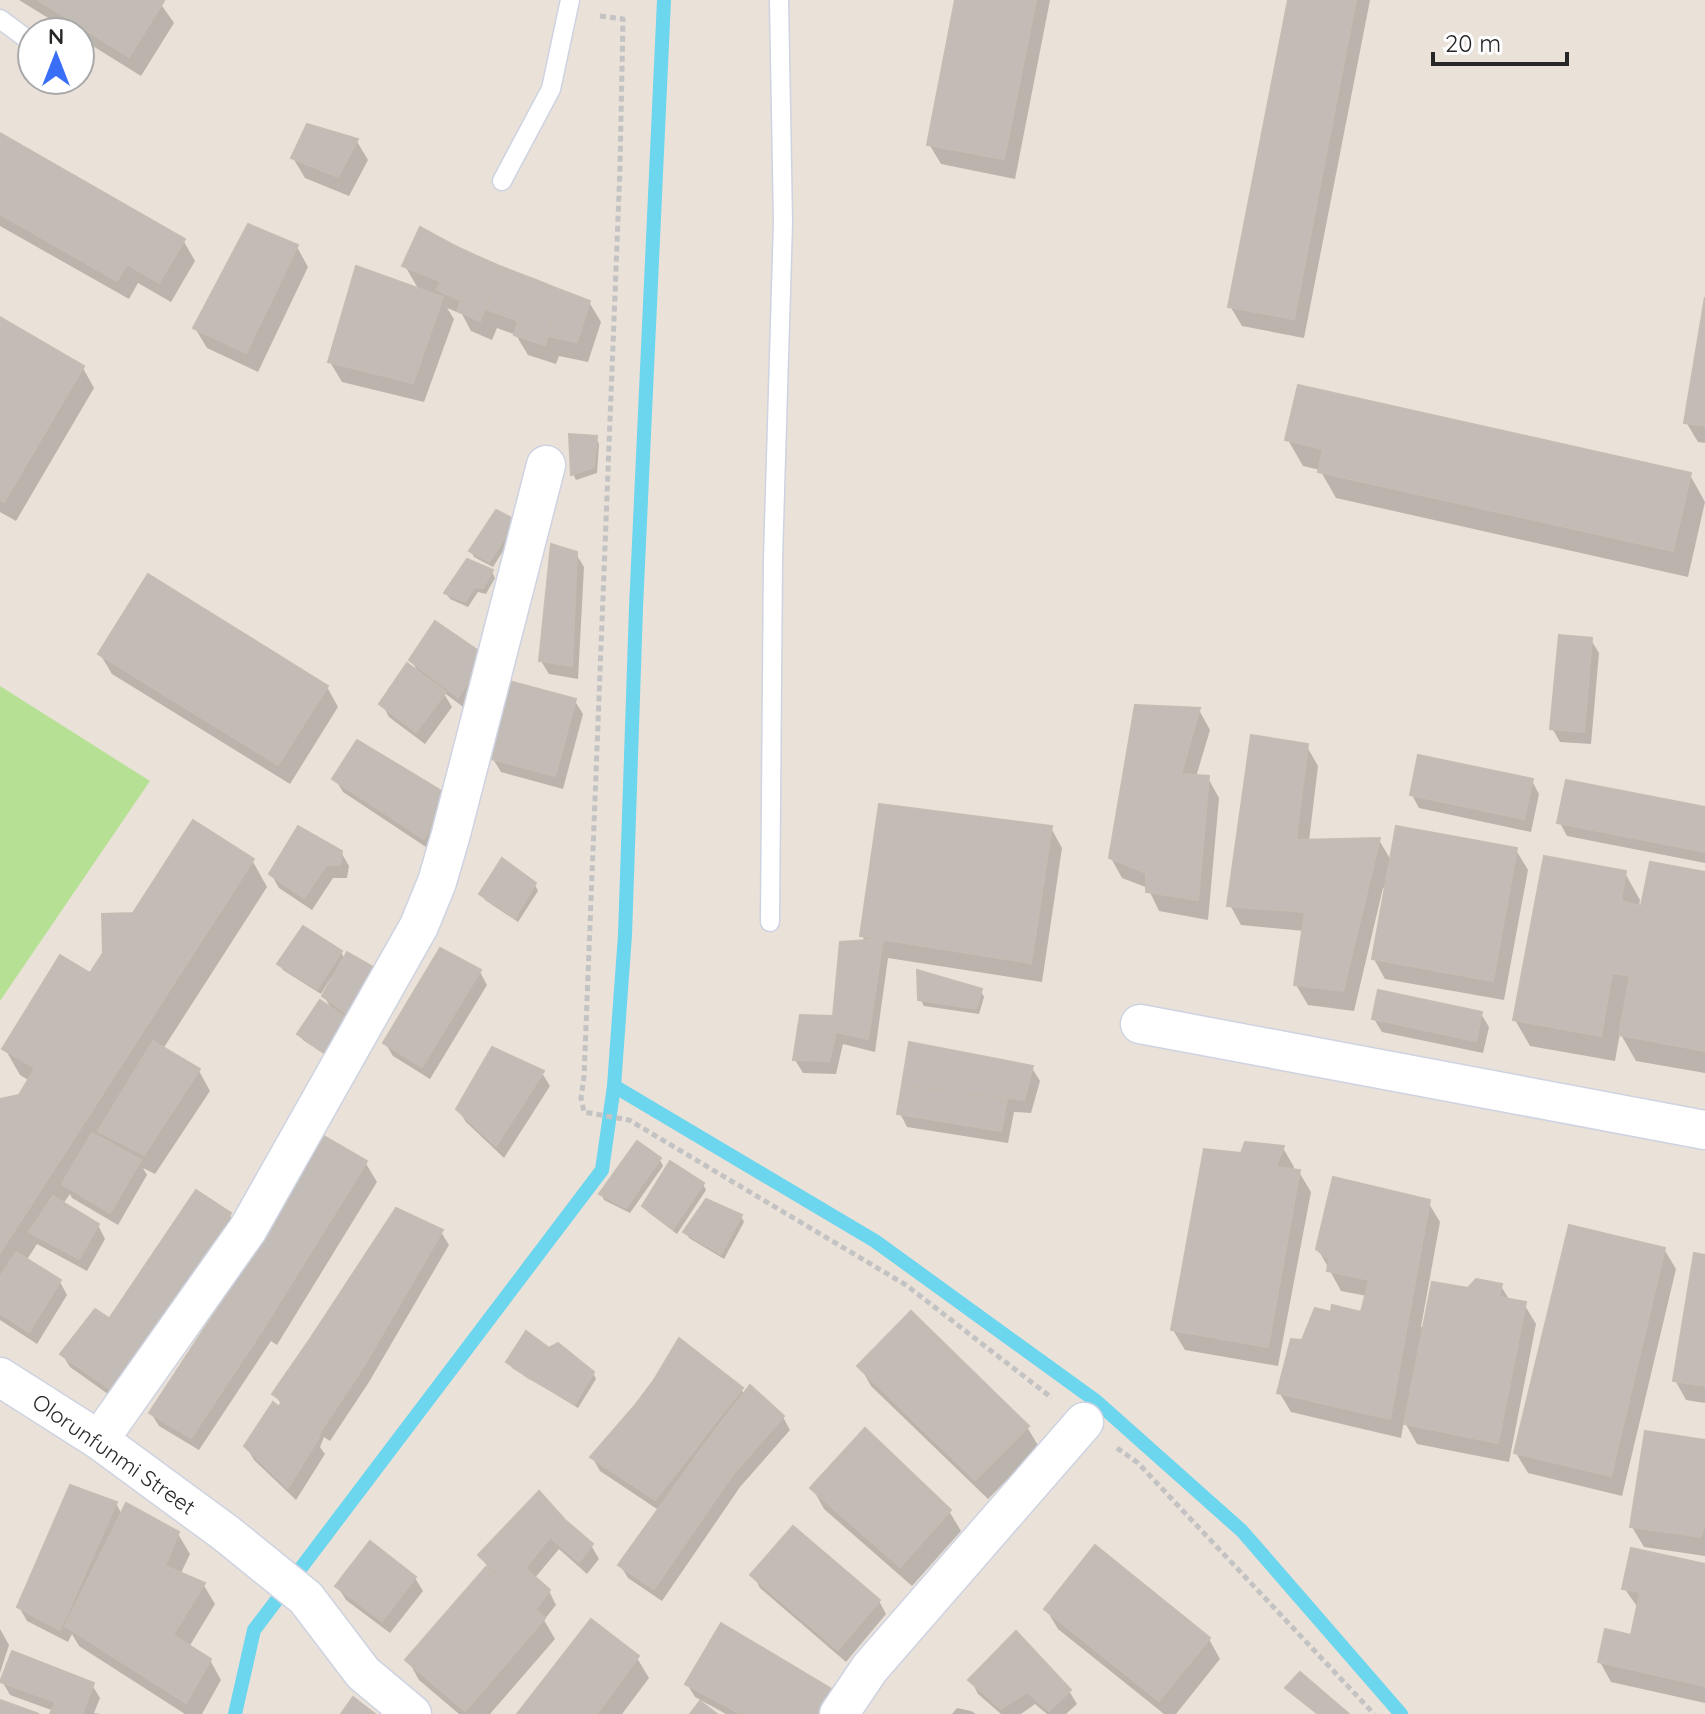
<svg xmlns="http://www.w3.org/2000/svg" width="1705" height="1714" font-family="Quicksand,sans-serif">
	<rect width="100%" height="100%" fill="#eae1d9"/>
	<path fill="#b6e195" d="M0,686L150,781L0,1001Z"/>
	<g fill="#0003">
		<path d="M19,0H158L174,23L141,76L80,38V32H71Z"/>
		<path d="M957,0H1050L1015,179L941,164L929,144Z"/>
		<path d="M1290,0H1370L1304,338L1242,326L1230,306Z"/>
		<path d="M0,135L183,240L195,261L171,302L138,283L129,299L0,226Z"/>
		<path d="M356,140L368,160L349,196L305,178L293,158Z"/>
		<path d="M421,230L501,269L589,302L601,322L588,362L559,356L556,364L528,355L516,335L497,328L492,340L471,331L462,314L447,308L454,319L424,402L342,382L330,362L419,290L405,266Z"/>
		<path d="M297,247L308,267L258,372L207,348L195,328Z"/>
		<path d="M1705,309V443L1698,442L1686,422Z"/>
		<path d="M0,319L83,368L94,388L16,521L0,512Z"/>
		<path d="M596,438L599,444L597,473L576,480L573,474Z"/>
		<path d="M1288,440L1690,475L1705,502L1688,577L1336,498L1320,470L1303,466Z"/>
		<path d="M497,513L518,527L493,567L474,557L471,551Z"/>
		<path d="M576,554L584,567L578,679L549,674L541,661Z"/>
		<path d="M492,572L495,578L486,594L478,592L468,607L450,599L446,593Z"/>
		<path d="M1591,640L1599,653L1591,744L1560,742L1552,728Z"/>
		<path d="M100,654L327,687L338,707L290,784L112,674Z"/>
		<path d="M484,657L466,709L443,692L452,707L425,744L389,717L382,704L420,675L411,660Z"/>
		<path d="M575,701L583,714L563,789L501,772L493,759Z"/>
		<path d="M1199,710L1210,730L1196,777L1208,778L1219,798L1208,920L1159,911L1148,888L1122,878L1111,858Z"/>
		<path d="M1306,745L1318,766L1309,841L1379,840L1392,862L1516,850L1528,870L1504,1000L1385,979L1374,959L1387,889L1383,888L1354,1011L1308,1005L1296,985L1304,931L1241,925L1230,905Z"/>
		<path d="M335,779L448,798L432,851L343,792Z"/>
		<path d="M1532,781L1539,794L1531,832L1419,808L1412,795Z"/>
		<path d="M1705,809V863L1567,836L1560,823Z"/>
		<path d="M1051,828L1062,848L1042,982L888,958L875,1052L843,1044L836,1074L803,1073L795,1060L835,1018L866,942L862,936Z"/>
		<path d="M341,852L349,866L347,878H333L312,910L279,888L271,874Z"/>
		<path d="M252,860L267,887L163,1049L199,1071L210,1091L155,1174L143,1168L147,1175L118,1225L72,1198L70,1194L63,1204L98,1225L105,1239L87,1271L37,1244L26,1261L60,1282L67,1295L37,1344L0,1320V1101L20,1097L30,1081L20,1075L5,1049L91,976L134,915Z"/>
		<path d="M1625,873L1640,900L1639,907L1643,908L1705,874V1073L1636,1061L1620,1033L1615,1061L1530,1046L1515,1020Z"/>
		<path d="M535,885L538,891L518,922L485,900L481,894Z"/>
		<path d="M341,952L345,960L384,976L339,1064L303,1040L299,1034L333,1012L324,996L334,980L331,978L321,994L283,970L280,964Z"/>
		<path d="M480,972L487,985L430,1079L393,1056L385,1043Z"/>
		<path d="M981,991L984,997L979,1014L924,1006L920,999Z"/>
		<path d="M1481,1014L1489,1027L1483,1053L1382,1032L1374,1019Z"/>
		<path d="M911,1044L1032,1068L1040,1081L1031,1113L1014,1112L1008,1143L907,1127L900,1113Z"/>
		<path d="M542,1073L550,1086L504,1158L466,1122L458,1109Z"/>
		<path d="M1283,1148L1294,1167L1293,1171L1299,1172L1311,1192L1278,1366L1185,1350L1173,1330L1242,1155Z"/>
		<path d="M660,1160L663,1166L630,1213L604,1200L601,1194Z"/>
		<path d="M365,1162L377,1182L277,1345L271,1341L199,1450L159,1426L151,1413Z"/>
		<path d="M703,1184L706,1190L677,1234L648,1212L645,1206Z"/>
		<path d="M1428,1202L1440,1222L1421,1327L1425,1328L1469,1291L1501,1286L1510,1301L1524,1304L1536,1324L1509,1462L1417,1444L1404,1421L1401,1438L1291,1412L1279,1392L1303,1342L1332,1315H1363L1367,1296L1341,1291L1318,1249Z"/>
		<path d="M229,1214L237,1227L129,1409L70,1367L62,1354L110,1322Z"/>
		<path d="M741,1216L744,1222L724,1259L689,1238L686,1232Z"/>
		<path d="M441,1232L449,1245L369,1382L330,1441L324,1437L320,1447L325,1454L296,1500L254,1460L246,1446L282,1406L275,1394Z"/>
		<path d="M1664,1249L1676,1269L1622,1496L1528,1473L1516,1453Z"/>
		<path d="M1705,1257V1403L1686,1400L1675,1380Z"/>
		<path d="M549,1350L593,1373L596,1379L578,1408L512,1368L509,1362Z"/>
		<path d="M860,1366L1027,1427L1039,1447L988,1499L871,1386Z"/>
		<path d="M741,1389L745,1396L783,1417L790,1430L740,1487L662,1601L628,1578L620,1565L660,1511L600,1471L592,1457Z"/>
		<path d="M1705,1442V1556L1644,1547L1632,1527Z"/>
		<path d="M813,1489L949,1511L961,1531L912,1586L824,1509Z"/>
		<path d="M116,1503L122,1515L178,1534L190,1554L180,1575L203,1584L215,1604L189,1647L210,1660L221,1680L202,1714H185L79,1646L72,1634L68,1642L27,1621L19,1607Z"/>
		<path d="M564,1522L591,1545L599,1559L587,1574L559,1549L534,1579L549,1591L556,1605L544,1620L555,1639L490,1714H459L419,1680L408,1660L488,1568L481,1555Z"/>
		<path d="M1705,1566V1703L1611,1682L1600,1662L1633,1637L1639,1609L1624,1588Z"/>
		<path d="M753,1575L879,1601L886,1614L846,1662L760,1588Z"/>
		<path d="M415,1578L423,1591L390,1633L346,1600L338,1587Z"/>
		<path d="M1046,1609L1209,1639L1220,1659L1176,1714H1164L1058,1629Z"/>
		<path d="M0,1629L9,1645L0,1673Z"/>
		<path d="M637,1658L649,1678L622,1714H520Z"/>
		<path d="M971,1680L1069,1691L1077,1704L1066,1714H1047L1035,1704L1021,1714H1001L978,1694Z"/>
		<path d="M2,1681L92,1685L100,1698L94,1713L101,1714H52L54,1711L10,1695Z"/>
		<path d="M687,1684L836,1714H726L695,1697Z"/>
		<path d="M957,1708L971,1711L976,1714H952Z"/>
	</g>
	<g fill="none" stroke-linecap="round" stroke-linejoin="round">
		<g stroke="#6bd6ed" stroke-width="14">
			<path d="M664,0L636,608L625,935L614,1086L875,1241L1096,1401L1242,1531L1401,1714"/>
			<path d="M235,1714L254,1630L602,1170L614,1086"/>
		</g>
	</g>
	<g fill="#c2bbb6" stroke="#c5bdb3" stroke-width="2">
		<path d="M38,0H162L164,1L129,57Z"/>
		<path d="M955,0H1036L1004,159L927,145Z"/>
		<path d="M1288,0H1356L1294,319L1228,307Z"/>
		<path d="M307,124L358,139L338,177L291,158Z"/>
		<path d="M0,133L185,239L159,283L127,264L117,281L0,214Z"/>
		<path d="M248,224L298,245L246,353L193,328Z"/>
		<path d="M420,227L455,246L440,281L402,266Z"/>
		<path d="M455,246L479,257L462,301L437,290Z"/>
		<path d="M479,257L502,267L480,321L457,311Z"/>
		<path d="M356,266L443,297L413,383L328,362Z"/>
		<path d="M502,267L531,278L518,321L486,309Z"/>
		<path d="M531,278L561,290L545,345L514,335Z"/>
		<path d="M561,290L590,301L577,342L548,336Z"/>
		<path d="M1705,297V426L1684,423Z"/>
		<path d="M0,317L84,366L4,502L0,500Z"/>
		<path d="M1298,385L1691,473L1673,551L1318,472L1323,449L1285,440Z"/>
		<path d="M569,434L597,436L594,467L571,475Z"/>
		<path d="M496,510L516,520L489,562L469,551Z"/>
		<path d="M551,544L577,552L572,666L539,661Z"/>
		<path d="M467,559L493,570L483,588L474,587L465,602L444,593Z"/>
		<path d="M148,574L328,686L278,765L98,654Z"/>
		<path d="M435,621L486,656L458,697L409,660Z"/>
		<path d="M1559,635L1592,638L1584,732L1550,729Z"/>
		<path d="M407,663L446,692L416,732L379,704Z"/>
		<path d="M505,680L576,699L555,776L491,759Z"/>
		<path d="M1135,705L1200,708L1181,774L1209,776L1198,900L1146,892V873L1109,858Z"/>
		<path d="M1251,735L1308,744L1296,840L1380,838L1343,991L1294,985L1305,912L1227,906Z"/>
		<path d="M357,740L450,796L424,839L332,779Z"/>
		<path d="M1418,755L1533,779L1524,819L1410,795Z"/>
		<path d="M1566,780L1705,807V852L1557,823Z"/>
		<path d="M879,804L1052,826L1031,963L860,936Z"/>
		<path d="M193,820L254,859L0,1253V1099L19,1095L35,1068L2,1049L60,955L90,973L103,953L102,914L133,913Z"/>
		<path d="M298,826L342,851L340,865H326L304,898L269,874Z"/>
		<path d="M1396,826L1517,848L1493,981L1372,959Z"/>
		<path d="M1544,856L1626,871L1621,901L1641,906L1650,862L1705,872V1051L1619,1035L1630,976L1612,973L1601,1036L1513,1020Z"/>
		<path d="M502,858L536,883L515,918L479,894Z"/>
		<path d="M303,926L342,951L317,989L277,964Z"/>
		<path d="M883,939L868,1039L836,1032L829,1061L793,1060L800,1015L833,1016L840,942Z"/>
		<path d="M440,948L481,970L422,1067L383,1043Z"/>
		<path d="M347,952L385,974L359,1022L322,996Z"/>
		<path d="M917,970L982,989L976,1009L918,1000Z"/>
		<path d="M1378,990L1482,1012L1476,1041L1372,1019Z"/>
		<path d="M320,1000L358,1026L335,1060L297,1034Z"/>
		<path d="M153,1041L200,1069L144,1155L98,1131Z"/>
		<path d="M909,1042L1033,1066L1024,1100L902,1085Z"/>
		<path d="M492,1047L544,1071L496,1146L456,1109Z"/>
		<path d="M902,1085L1007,1099L1001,1131L897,1114Z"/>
		<path d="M92,1133L141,1160L110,1213L62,1184Z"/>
		<path d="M324,1136L367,1161L265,1326L225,1297Z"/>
		<path d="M637,1141L661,1158L626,1208L599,1194Z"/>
		<path d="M1245,1142L1284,1146L1276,1167L1300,1170L1268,1347L1171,1330L1204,1149L1241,1153Z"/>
		<path d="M670,1161L704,1183L673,1229L642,1206Z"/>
		<path d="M1333,1177L1430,1200L1390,1419L1277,1393L1291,1339L1302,1340L1315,1308L1331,1312L1332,1305L1361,1312L1369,1280L1327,1271L1329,1259L1316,1249Z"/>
		<path d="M196,1190L231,1213L153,1347L109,1319Z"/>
		<path d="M53,1196L99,1224L79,1259L29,1232Z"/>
		<path d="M706,1199L742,1215L721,1254L683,1232Z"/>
		<path d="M396,1208L443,1230L362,1369L312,1336Z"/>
		<path d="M1569,1225L1665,1248L1611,1476L1514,1453Z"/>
		<path d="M16,1252L61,1280L29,1332L0,1313V1277Z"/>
		<path d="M1694,1253L1705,1255V1386L1673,1381Z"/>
		<path d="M1476,1279L1502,1284L1499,1297L1526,1302L1498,1443L1404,1424L1432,1282L1468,1288Z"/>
		<path d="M225,1297L265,1326L191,1438L149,1413Z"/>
		<path d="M95,1309L153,1347L121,1397L60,1354Z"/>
		<path d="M911,1311L1029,1426L975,1480L857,1366Z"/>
		<path d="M526,1331L549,1348L529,1378L506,1362Z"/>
		<path d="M312,1336L362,1369L322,1429L272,1394Z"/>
		<path d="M679,1338L743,1388L713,1425L654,1380Z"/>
		<path d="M558,1343L594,1372L575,1404L529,1378L549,1348Z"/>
		<path d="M654,1380L713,1425L696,1448L636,1404Z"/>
		<path d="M750,1385L784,1416L733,1474L704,1445Z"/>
		<path d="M283,1401L322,1429L318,1439L278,1407Z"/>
		<path d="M273,1402L318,1439L288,1488L244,1446Z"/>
		<path d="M636,1404L696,1448L655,1500L590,1457Z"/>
		<path d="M865,1428L951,1510L900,1567L810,1488Z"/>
		<path d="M1645,1431L1705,1440V1523L1701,1537L1630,1527Z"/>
		<path d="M704,1445L733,1474L654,1589L618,1565Z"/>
		<path d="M70,1485L117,1502L60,1630L17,1607Z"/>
		<path d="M539,1491L565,1520L593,1544L579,1562L550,1537L525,1568L550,1590L535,1610L478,1555Z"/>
		<path d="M126,1503L179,1532L165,1566L205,1583L173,1635L211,1659L186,1703L65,1626Z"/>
		<path d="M793,1526L880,1600L838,1650L750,1575Z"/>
		<path d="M370,1541L416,1577L382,1621L335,1586Z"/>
		<path d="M1095,1545L1210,1638L1159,1701L1044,1609Z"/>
		<path d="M1631,1548L1705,1564V1686L1598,1662L1605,1629L1631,1635L1640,1592L1622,1589Z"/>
		<path d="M486,1567L545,1618L465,1711L405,1660Z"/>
		<path d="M591,1619L639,1656L597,1714H517Z"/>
		<path d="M721,1623L835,1691L820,1714H741L685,1684Z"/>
		<path d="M1016,1631L1071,1690L1049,1711L1027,1692L1001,1709L968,1680Z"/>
		<path d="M12,1651L94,1683L82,1714H50L56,1702L0,1682Z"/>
		<path d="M1300,1672L1349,1714H1318L1285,1688Z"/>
		<path d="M353,1697L375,1714H341Z"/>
		<path d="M0,1700L39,1714H0Z"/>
		<path d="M700,1701L717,1714H690Z"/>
	</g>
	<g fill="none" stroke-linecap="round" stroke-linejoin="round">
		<defs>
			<g id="lane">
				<path d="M0,19L31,42"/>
				<path d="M502,181L551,89L570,0"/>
				<path d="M770,922L773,559L783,222L779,0"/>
			</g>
			<g id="street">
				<path d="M1140,1024L1705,1130"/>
				<path d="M0,1377L99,1440L227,1534L306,1598L363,1673L412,1714"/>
				<path d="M99,1440L248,1229L419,926L437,882L451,834L546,465"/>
				<path d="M839,1714L870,1668L1084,1422"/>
			</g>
		</defs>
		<use href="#lane" stroke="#ced3e1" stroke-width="21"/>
		<use href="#street" stroke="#ced3e1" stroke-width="41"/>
		<g stroke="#c3c3c3" stroke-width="5" stroke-dasharray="6 4" stroke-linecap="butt">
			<path d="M600,16L623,19L620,168L584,1077L581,1098L584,1112L629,1120L906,1285L1052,1398"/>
			<path d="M1117,1448L1138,1463L1374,1714"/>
		</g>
		<use href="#lane" stroke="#fff" stroke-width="18"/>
		<use href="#street" stroke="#fff" stroke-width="38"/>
	</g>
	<g text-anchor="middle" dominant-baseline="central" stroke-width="6" stroke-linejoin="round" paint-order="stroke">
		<g font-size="22" fill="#272727" stroke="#fff">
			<text transform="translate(114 1454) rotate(35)">Olorunfunmi Street</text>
		</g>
	</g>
	<g transform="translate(56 56)"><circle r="38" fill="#ffffff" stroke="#a9a9a9" stroke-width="2"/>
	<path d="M0-6L14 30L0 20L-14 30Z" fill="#386ef8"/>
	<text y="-12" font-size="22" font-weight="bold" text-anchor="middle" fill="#272727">N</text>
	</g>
	<path d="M1433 52v12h134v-12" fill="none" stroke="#272727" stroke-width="4"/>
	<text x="1445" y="52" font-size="24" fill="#272727" stroke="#ffffff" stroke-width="6" paint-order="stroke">20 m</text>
</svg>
